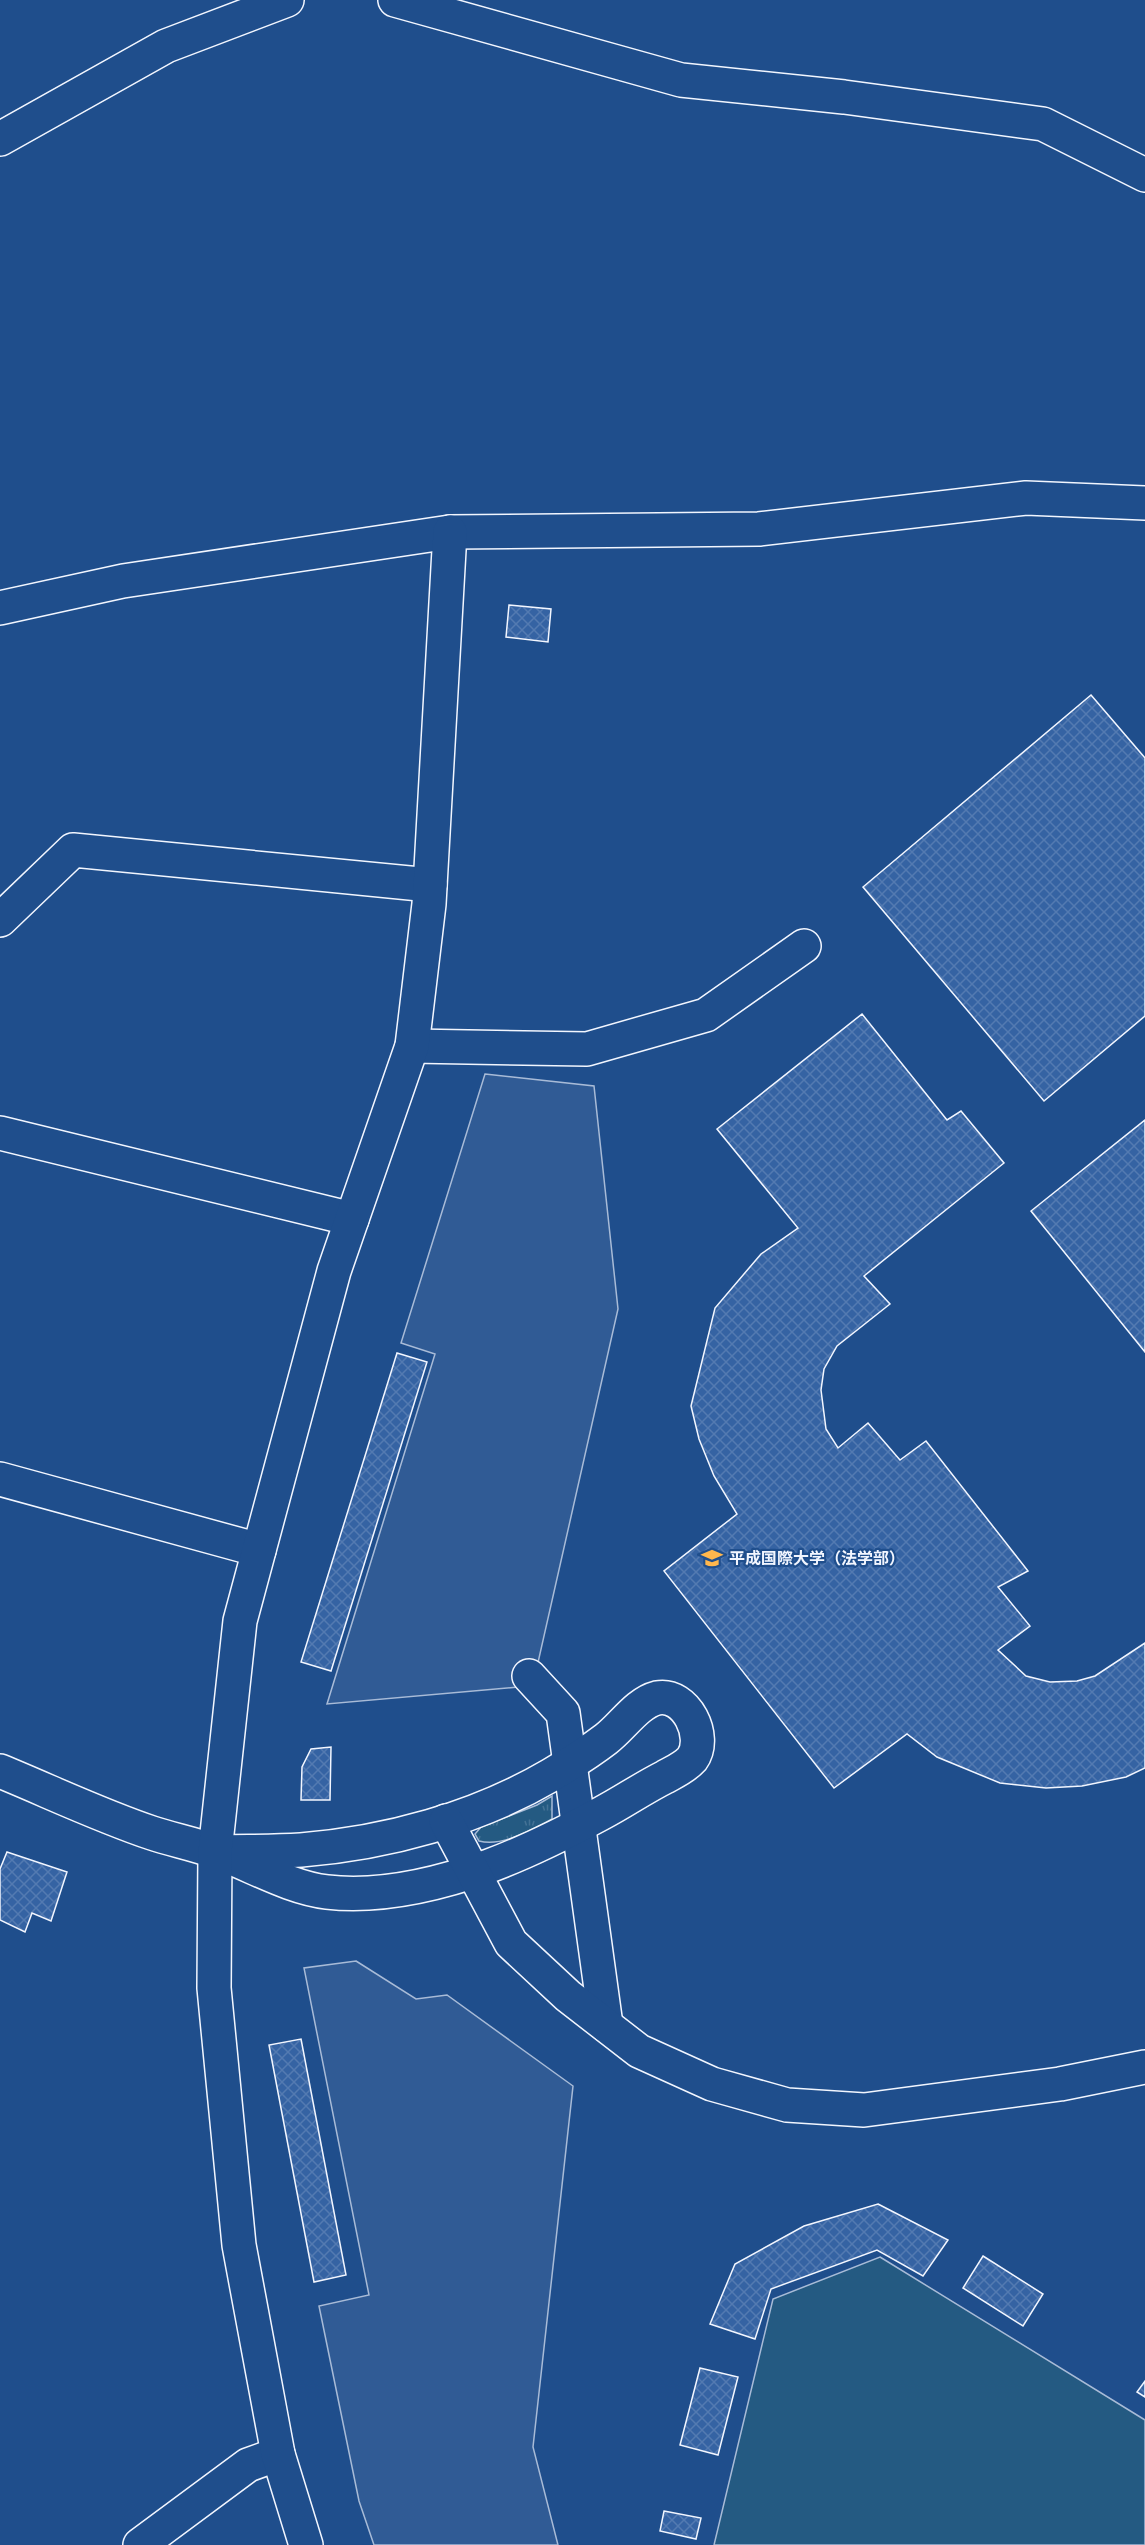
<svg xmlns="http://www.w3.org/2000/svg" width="1145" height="2545" font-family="'DM Sans','Noto Sans JP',sans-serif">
	<defs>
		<pattern id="grass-tufts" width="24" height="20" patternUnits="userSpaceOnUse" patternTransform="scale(1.5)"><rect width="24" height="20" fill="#245a82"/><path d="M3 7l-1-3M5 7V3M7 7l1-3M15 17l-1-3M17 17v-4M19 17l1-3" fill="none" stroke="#447295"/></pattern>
		<pattern id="building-cross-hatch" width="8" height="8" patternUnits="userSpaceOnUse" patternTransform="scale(1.5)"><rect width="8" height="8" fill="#3563a3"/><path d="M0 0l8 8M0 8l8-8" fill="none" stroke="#537ab1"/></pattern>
	</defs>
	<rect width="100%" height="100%" fill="#1f4e8c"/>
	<path fill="url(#grass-tufts)" stroke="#a8bbd7" stroke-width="1.5" d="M552,1796V1819C531,1830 503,1847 479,1841L475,1834L481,1827L537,1805Z"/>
	<path fill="#245a82" stroke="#a8bbd7" stroke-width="1.5" d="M880,2257L1145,2420V2545H714L773,2299Z"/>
	<g fill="#305b95" stroke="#a8bbd7" stroke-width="1.5">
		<path d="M485,1074L594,1086L618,1309L537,1667L518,1687L327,1704L435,1354L401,1343Z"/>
		<path d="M356,1961L416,1999L447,1995L573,2086L533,2447L558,2545H374L359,2501L319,2306L369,2295L304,1968Z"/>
	</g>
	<g fill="url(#building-cross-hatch)" stroke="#f2f6ff" stroke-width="1.5">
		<path d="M509,605L551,609L548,642L506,637Z"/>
		<path d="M1091,695L1145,758V1016L1044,1101L863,887Z"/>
		<path d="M862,1014L947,1120L961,1111L1004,1163L864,1276L890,1304L837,1346L824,1369L821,1390L826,1429L838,1448L868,1423L900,1460L926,1441L1028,1571L998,1587L1030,1626L998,1650L1026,1676L1050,1682L1077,1681L1095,1676L1145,1643V1768L1126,1777L1082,1786L1046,1788L1000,1783L937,1757L907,1734L834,1788L664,1571L737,1514L714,1476L699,1439L691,1406L715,1308L761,1254L798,1228L717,1129Z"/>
		<path d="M1145,1120V1352L1031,1211Z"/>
		<path d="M397,1353L427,1362L331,1671L301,1662Z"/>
		<path d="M331,1747L330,1800H301L302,1767L311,1749Z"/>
		<path d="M7,1852L67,1872L51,1921L32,1913L25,1932L0,1920V1869Z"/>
		<path d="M301,2039L346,2275L314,2282L269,2045Z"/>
		<path d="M878,2204L948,2240L923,2276L877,2250L771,2289L755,2339L710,2324L735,2264L804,2226Z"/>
		<path d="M983,2256L1043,2294L1023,2326L963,2288Z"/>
		<path d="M700,2368L738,2377L718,2455L680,2445Z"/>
		<path d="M1145,2381V2397L1137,2392Z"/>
		<path d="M664,2511L701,2518L696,2539L660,2531Z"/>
	</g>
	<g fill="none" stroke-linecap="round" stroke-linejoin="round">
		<defs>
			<g id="minor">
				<path d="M395,0L681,80L844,97L1043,124L1145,175"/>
				<path d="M0,139L166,46L287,0"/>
				<path d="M0,608L123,581L450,532L759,529L1026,498L1145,503"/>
				<path d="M0,920L73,850L430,885"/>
				<path d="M412,1046L587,1049L706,1015L804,946"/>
				<path d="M0,1133L352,1219"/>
				<path d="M0,1479L259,1550"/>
				<path d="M529,1676L563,1713L606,2025"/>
				<path d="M0,1771C51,1792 101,1816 152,1833C173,1840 195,1844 216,1852C250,1864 290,1888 327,1892C380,1898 439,1884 489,1866C527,1852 565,1833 602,1813C623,1802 643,1788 665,1777C674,1772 685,1767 692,1759C708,1737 686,1692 657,1698C637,1703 622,1727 606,1739C589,1752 570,1764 551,1775C476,1819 387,1843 301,1850C272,1852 244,1851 215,1852"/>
				<path d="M446,1821L511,1943L568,1996L639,2051L712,2084L787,2105L864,2110L1060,2084L1145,2067"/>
				<path d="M140,2545L248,2465L278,2454"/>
				<path d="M306,2545L278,2454L239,2245L214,1988L215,1852L240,1621L334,1271L412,1046L429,904L450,532"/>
			</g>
		</defs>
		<use href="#minor" stroke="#f2f6ff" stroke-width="36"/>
		<use href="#minor" stroke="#1f4e8c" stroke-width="33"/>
	</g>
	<defs>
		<symbol id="university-bare" viewBox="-9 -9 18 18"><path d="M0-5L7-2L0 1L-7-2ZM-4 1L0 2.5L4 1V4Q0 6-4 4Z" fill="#ffb74d" stroke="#1f4e8c" stroke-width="2.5" paint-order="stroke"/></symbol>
	</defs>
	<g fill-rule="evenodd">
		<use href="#university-bare" x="697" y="1543" width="30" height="30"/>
	</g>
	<g text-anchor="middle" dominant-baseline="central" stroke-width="4.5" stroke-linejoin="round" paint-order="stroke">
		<g font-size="16" font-weight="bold" fill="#f2f6ff" stroke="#1f4e8c" text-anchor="start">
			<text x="729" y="1558">平成国際大学（法学部）</text>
		</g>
	</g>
</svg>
